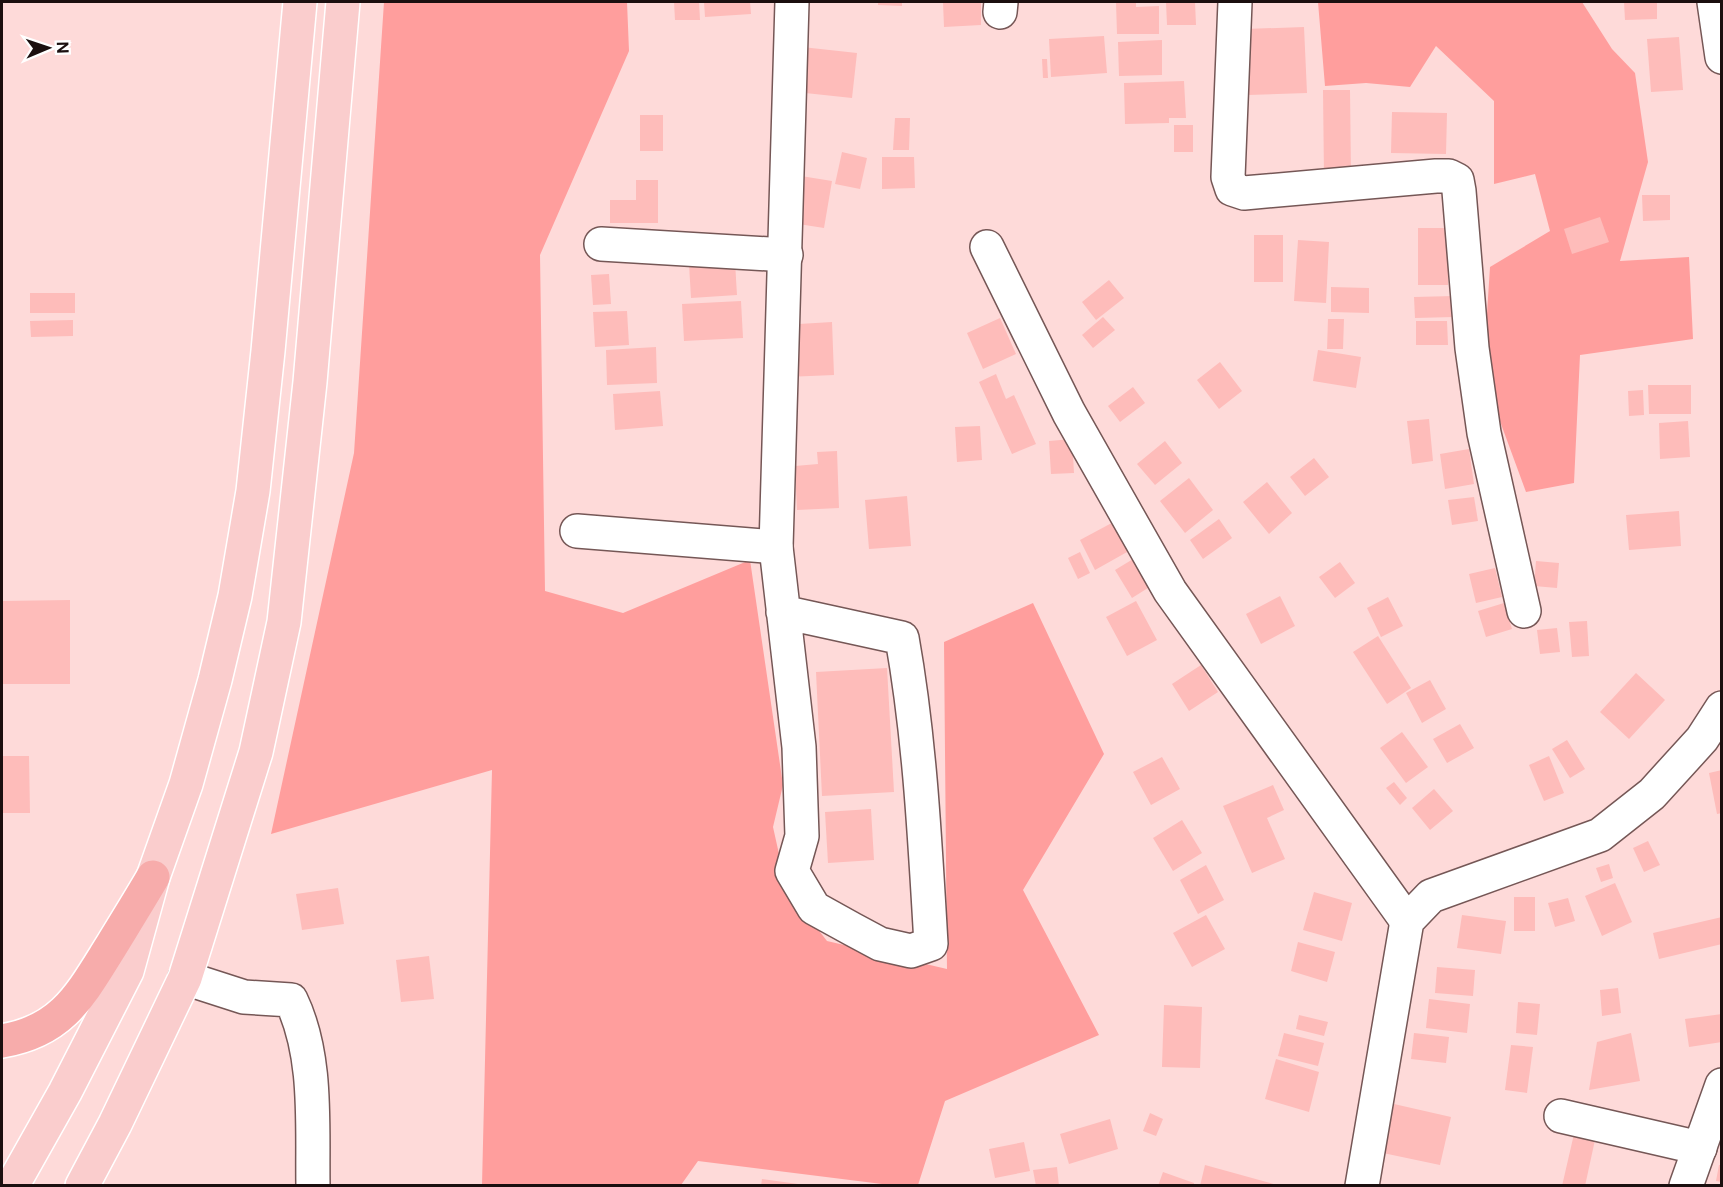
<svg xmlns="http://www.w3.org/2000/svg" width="1723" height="1187" font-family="'Public Sans',sans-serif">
	<rect width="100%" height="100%" fill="#fedad9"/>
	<g fill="#ff9e9d">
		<path d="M384,2H627L629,51L540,255L545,591L623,613L750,560L783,785L773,827L787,890L827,941L947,969L944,642L1033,603L1104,754L1023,890L1099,1035L945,1101L918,1185H890L698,1161L681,1185H482L492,770L271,834L354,453Z"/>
		<path d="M1318,2H1582L1612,49L1635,73L1648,162L1620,261L1689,257L1693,339L1580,355L1574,483L1526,492L1483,375L1490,267L1550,231L1535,174L1494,184V101L1436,46L1410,87L1366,83L1325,86Z"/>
	</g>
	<g fill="#febcba">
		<path d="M674,2H699L700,20H675Z"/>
		<path d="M704,2H750L751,14L705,17Z"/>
		<path d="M878,2H902V6L878,5Z"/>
		<path d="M943,2H981V25L944,27Z"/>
		<path d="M1116,2H1136V7L1159,6V34H1117Z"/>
		<path d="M1166,2H1195L1196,25H1167Z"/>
		<path d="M1624,2H1657V19L1625,20Z"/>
		<path d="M1304,27L1307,93L1248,95L1245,29Z"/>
		<path d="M1104,36L1107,73L1051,77L1049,39Z"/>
		<path d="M1679,37L1683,90L1651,92L1647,39Z"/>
		<path d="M1162,40V75L1119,76L1118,42Z"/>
		<path d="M802,47L857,53L852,98L796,92Z"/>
		<path d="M1042,59H1047L1048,78H1043Z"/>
		<path d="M1184,81L1186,118H1169V123L1125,124L1124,83Z"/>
		<path d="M1323,90H1350L1351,176L1324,177Z"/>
		<path d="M1392,112L1447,113L1446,154L1391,153Z"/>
		<rect x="640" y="115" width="23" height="36"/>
		<path d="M895,118H910L909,150H893Z"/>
		<rect x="1174" y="125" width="19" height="27"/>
		<path d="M842,152L867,158L860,189L835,184Z"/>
		<path d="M882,157H914L915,188L882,189Z"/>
		<path d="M801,176L832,181L824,228L792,223Z"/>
		<path d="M636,180H658V223H610V200H636Z"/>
		<path d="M1642,195H1670V220L1643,221Z"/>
		<path d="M1600,217L1609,242L1572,254L1564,229Z"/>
		<rect x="1418" y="228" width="30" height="57"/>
		<rect x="1254" y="235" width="29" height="47"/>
		<path d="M1298,240L1329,242L1326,303L1294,301Z"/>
		<path d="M735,262L737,295L691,298L689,264Z"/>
		<path d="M609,274L611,304L593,305L591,275Z"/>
		<path d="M1109,280L1124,298L1096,320L1082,302Z"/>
		<path d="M1331,287L1369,288V313L1331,312Z"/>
		<rect x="30" y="293" width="45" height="20"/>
		<path d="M1454,296V317L1415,318L1414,297Z"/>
		<path d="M741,301L743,338L684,341L682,304Z"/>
		<path d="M627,311L629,345L595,347L593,312Z"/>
		<path d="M1103,317L1115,330L1093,348L1082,335Z"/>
		<path d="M1000,318L1016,354L983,369L967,333Z"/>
		<path d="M1328,319H1344L1343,349H1327Z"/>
		<path d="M73,320V336L31,337L30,321Z"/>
		<path d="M1416,321H1447L1448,345H1416Z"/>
		<path d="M832,322L834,375L786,377L785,342H800L799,324Z"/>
		<path d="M656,347L657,383L607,385L606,350Z"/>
		<path d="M1318,350L1361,357L1356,388L1313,381Z"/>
		<path d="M1220,362L1242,391L1219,409L1197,380Z"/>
		<path d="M996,374L1006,399L1014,395L1036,444L1012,454L979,382Z"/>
		<path d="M1648,385H1691V414H1649Z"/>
		<path d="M1133,387L1145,403L1120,422L1108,406Z"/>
		<path d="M1643,390L1644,415L1629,416L1628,391Z"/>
		<path d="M660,391L663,426L615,430L613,394Z"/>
		<path d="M1429,419L1433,461L1412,464L1407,421Z"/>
		<path d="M1688,421L1690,457L1660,459L1659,423Z"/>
		<path d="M980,426L982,460L957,462L955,427Z"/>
		<path d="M1072,439L1074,473L1051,474L1049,441Z"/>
		<path d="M1165,441L1182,463L1155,485L1137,464Z"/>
		<path d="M1469,449L1474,484L1445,489L1440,454Z"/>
		<path d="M837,451L839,508L797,510L795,466L818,464L817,452Z"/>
		<path d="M1314,458L1329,477L1305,496L1290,477Z"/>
		<path d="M1189,478L1213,510L1185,533L1160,501Z"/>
		<path d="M1267,482L1292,513L1269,534L1243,502Z"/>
		<path d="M907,496L911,546L869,549L865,500Z"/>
		<path d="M1474,497L1478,521L1452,525L1448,500Z"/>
		<path d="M1679,511L1681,546L1629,550L1626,515Z"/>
		<path d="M1121,518L1136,547L1095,570L1080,540Z"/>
		<path d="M1219,519L1232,538L1203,559L1190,540Z"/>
		<path d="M1080,552L1090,573L1078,579L1068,558Z"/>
		<path d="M1143,553L1159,581L1132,598L1115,570Z"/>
		<path d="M1536,561L1559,563L1557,588L1534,586Z"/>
		<path d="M1340,562L1355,583L1335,598L1319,577Z"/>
		<path d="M1495,568L1502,597L1476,603L1469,574Z"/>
		<path d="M1280,596L1295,626L1261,644L1246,614Z"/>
		<path d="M1388,597L1403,626L1381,637L1367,608Z"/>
		<path d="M70,600V684H3L2,601Z"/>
		<path d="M1136,601L1157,640L1127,656L1106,617Z"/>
		<path d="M1504,603L1512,629L1486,637L1478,611Z"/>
		<path d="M1587,621L1589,656L1572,657L1569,622Z"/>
		<path d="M1557,628L1560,652L1540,654L1537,630Z"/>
		<path d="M1378,636L1411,688L1387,704L1353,652Z"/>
		<path d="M1201,665L1218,692L1189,711L1172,684Z"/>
		<path d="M887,668L894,792L822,796L816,672Z"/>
		<path d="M1636,673L1665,700L1629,739L1600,712Z"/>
		<path d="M1430,680L1446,709L1422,723L1406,693Z"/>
		<path d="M1460,724L1474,748L1447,763L1433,739Z"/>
		<path d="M1402,732L1428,767L1406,783L1380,748Z"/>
		<path d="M1567,740L1585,769L1570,778L1552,749Z"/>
		<path d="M2,756H29L30,813H2Z"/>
		<path d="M1549,756L1564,793L1544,801L1529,765Z"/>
		<path d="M1162,757L1180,789L1151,805L1133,772Z"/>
		<path d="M1722,770V813L1717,814L1709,773Z"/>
		<path d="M1394,782L1407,798L1400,805L1386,788Z"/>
		<path d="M1273,785L1284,810L1267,818L1285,859L1252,873L1223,806Z"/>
		<path d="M1434,789L1453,811L1430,830L1412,808Z"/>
		<path d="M871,809L874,860L828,863L825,812Z"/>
		<path d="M1182,820L1202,853L1173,871L1153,838Z"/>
		<path d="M1648,841L1660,865L1644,872L1633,848Z"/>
		<path d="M1609,864L1613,878L1601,882L1596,868Z"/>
		<path d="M1206,865L1224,900L1198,914L1180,880Z"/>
		<path d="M1615,883L1632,922L1602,936L1585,896Z"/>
		<path d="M338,888L344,924L302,930L296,894Z"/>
		<path d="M1314,892L1352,903L1342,941L1303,930Z"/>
		<rect x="1514" y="897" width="21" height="34"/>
		<path d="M1568,898L1575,921L1555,927L1548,903Z"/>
		<path d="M1206,915L1225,949L1192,967L1173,933Z"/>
		<path d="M1462,915L1506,921L1501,954L1457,948Z"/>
		<path d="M1722,917V944L1659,959L1653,933Z"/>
		<path d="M1298,942L1335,952L1327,982L1291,971Z"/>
		<path d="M429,956L434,999L401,1002L396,960Z"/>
		<path d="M1437,967L1475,970L1473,996L1435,993Z"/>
		<path d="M1618,988L1621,1013L1602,1016L1600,990Z"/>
		<path d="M1429,999L1470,1004L1467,1033L1426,1028Z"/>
		<path d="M1518,1002L1540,1004L1537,1035L1516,1033Z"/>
		<path d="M1164,1005L1202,1007L1200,1068L1162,1067Z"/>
		<path d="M1722,1014V1042L1689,1047L1685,1019Z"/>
		<path d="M1299,1015L1328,1022L1324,1036L1296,1029Z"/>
		<path d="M1284,1033L1324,1043L1318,1066L1278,1056Z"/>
		<path d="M1414,1033L1449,1037L1446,1063L1411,1059Z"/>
		<path d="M1631,1033L1640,1081L1589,1090L1597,1042Z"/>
		<path d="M1511,1045L1533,1047L1527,1093L1505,1090Z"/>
		<path d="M1276,1059L1319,1072L1309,1112L1265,1099Z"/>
		<path d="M1394,1104L1451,1117L1440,1165L1383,1153Z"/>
		<path d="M1150,1113L1163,1119L1156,1136L1143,1131Z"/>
		<path d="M1110,1119L1118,1149L1069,1164L1060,1134Z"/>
		<path d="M1577,1121L1598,1126L1585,1186H1562Z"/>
		<path d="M1024,1142L1030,1171L995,1178L989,1149Z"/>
		<path d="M1205,1165L1277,1185V1186H1200Z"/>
		<path d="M1719,1165H1722V1182L1716,1181Z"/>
		<path d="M1057,1167L1059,1186H1036L1033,1170Z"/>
		<path d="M1163,1172L1194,1183V1186H1158Z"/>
		<path d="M762,1179L798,1184V1186H761Z"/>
	</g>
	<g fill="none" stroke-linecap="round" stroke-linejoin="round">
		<defs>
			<g id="minor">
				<path d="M1235,2L1228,177L1232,189L1244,193L1436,176H1449L1457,180L1459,191L1472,348L1484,433L1524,611"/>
				<path d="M1714,2L1722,57"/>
				<path d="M1000,12L1001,2"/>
				<path d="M601,244L786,255"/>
				<path d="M987,247L1069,413L1170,591L1407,921"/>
				<path d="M577,531L776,547"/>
				<path d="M783,612L902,638C920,739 925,842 931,944L911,951L880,944L852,929L814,908L792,871L802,836L799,747L776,547L792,2"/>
				<path d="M185,978L244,997L291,1000C318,1056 312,1125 313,1186"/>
				<path d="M1561,1116L1700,1148"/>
				<path d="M1362,1186L1407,921L1431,896L1600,835L1652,794L1702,739L1722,708"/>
				<path d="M1686,1186L1722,1085"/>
			</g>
			<g id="major">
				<path d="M12,1186L65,1092L127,971L153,877L186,784L215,680L235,596L253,491L268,351L300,2"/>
				<path d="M82,1186L115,1124L185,978L256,752L284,622L310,382L343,2"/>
			</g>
			<path id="highway" d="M2,1041C62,1031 80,996 110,948C124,925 139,901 153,877"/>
		</defs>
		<use href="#minor" stroke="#755756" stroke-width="36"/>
		<use href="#major" stroke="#fff" stroke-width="36"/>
		<use href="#highway" stroke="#fff" stroke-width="36"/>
		<use href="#minor" stroke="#fff" stroke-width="33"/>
		<use href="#major" stroke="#facdcd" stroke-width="33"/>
		<use href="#highway" stroke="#f7acab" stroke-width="33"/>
	</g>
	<rect width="1723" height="1187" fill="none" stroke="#1b0f0f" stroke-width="6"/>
	<g transform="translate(48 48) rotate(88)" stroke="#ffffff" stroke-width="4.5" paint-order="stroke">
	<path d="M0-4.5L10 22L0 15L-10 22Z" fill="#1b0f0f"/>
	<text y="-9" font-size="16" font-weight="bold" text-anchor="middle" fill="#1b0f0f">N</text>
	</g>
</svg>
